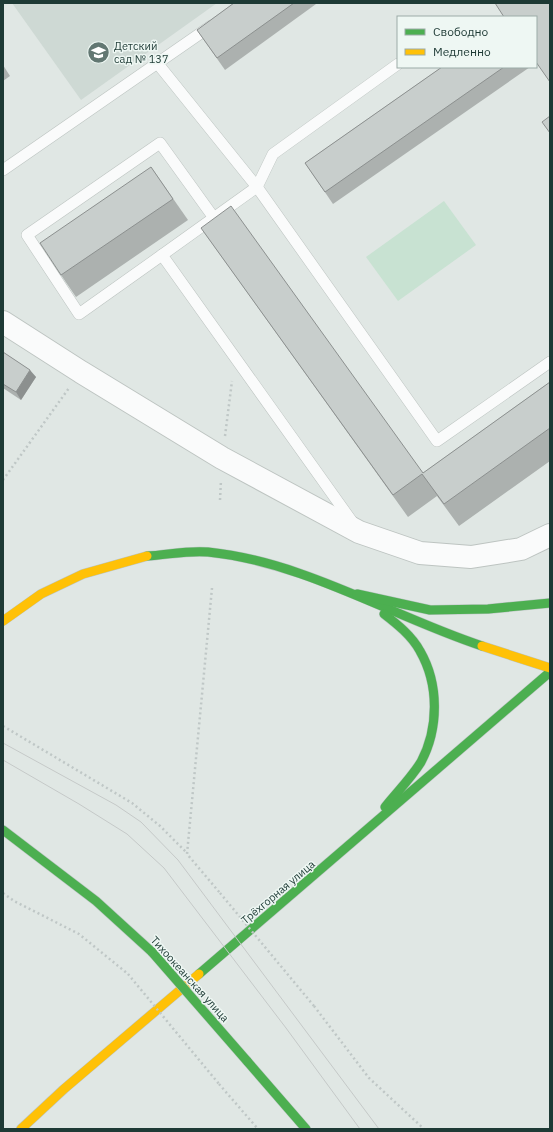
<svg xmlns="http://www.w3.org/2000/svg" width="553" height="1132" font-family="'IBM Plex Sans',sans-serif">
	<rect width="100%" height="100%" fill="#e0e7e4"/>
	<path fill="#ced9d4" d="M12,3H217L81,100Z"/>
	<path fill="#c8e2d2" d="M444,201L476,245L398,301L366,257Z"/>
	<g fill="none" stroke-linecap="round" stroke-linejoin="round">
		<defs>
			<g id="lane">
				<path d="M158,64L257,187L437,441L550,362"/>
				<path d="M3,170L211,26"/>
				<path d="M162,255L79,314L27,235L160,143L214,218"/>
				<path d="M353,523L162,255L257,187L273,154L398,64"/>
			</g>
			<path id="street" d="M3,322L81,372L222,458L359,532L420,553L471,557L521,549L550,535"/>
			<g id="fast">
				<path d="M147,556C167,555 188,550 208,552C305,562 391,616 482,646"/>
				<path d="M357,594L430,610L488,609L550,603"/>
				<path d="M384,614C397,624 412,636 420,651C439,684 439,728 421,762C411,778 397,792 385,807"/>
				<path d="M3,830L96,901L152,952"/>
				<path d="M199,974L550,672"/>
				<path d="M247,1061L306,1129"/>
			</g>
			<g id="slow">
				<path d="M3,621L41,594L83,574L147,556"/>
				<path d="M482,646L550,668"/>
				<path d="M21,1129L64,1089L199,974"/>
			</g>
		</defs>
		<use href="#lane" stroke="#bdc4c1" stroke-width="12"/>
		<use href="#street" stroke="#bdc4c1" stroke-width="24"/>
		<use href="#fast" stroke="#bac4c2" stroke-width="10"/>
		<use href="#slow" stroke="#bac4c2" stroke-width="10"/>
		<g stroke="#bfc7c6" stroke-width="2.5" stroke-dasharray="2 3" stroke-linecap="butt">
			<path d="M225,436L232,381"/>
			<path d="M3,480L69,388"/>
			<path d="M220,500L221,480"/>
			<path d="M212,588L187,854L220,893"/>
			<path d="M3,726L132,803L160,826L187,853"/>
			<path d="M3,893L14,901L79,934L128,974"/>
			<path d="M314,1006L369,1078L424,1129"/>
			<path d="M219,1084L258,1129"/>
		</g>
		<use href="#lane" stroke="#fafbfb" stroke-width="11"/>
		<use href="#street" stroke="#fafbfb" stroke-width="22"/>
		<use href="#fast" stroke="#4caf50" stroke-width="9"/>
		<use href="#slow" stroke="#ffc107" stroke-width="9"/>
		<g stroke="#c5c9c8" stroke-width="1">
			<path d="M3,743L116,805L141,822L178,860L379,1129"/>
			<path d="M3,760L79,804L127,834L164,868L286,1028L360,1129"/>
		</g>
		<defs>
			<path id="fast-bridge" d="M152,952L247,1061"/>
		</defs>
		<use href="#fast-bridge" stroke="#bac4c2" stroke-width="10" stroke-linecap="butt"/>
		<g stroke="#bfc7c6" stroke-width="2.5" stroke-dasharray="2 3" stroke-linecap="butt">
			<path d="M220,893L314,1006"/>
			<path d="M128,974L219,1084"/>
		</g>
		<use href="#fast-bridge" stroke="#4caf50" stroke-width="9"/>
	</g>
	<g fill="#acb1af">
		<path d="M234,3H315L316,4L225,70L197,30Z"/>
		<path d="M3,65L10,76L3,81Z"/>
		<path d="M442,67H530L333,204L305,163Z"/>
		<path d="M151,167L188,220L76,297L61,275Z"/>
		<path d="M201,228L423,473L550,382V461L459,526L437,496L408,517Z"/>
		<path d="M3,352L36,377L21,400L3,388Z"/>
	</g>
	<path fill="#8c908f" d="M30,370L36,377L21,400L16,392Z"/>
	<g fill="#c8cecc" stroke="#8c908f">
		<path d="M234,3H294L217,58L197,30Z"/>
		<path d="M495,3H550V82L536,62V17H504Z"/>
		<path d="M442,67H504L325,192L305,163Z"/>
		<path d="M550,116V133L542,122Z"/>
		<path d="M151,167L173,199L61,275L40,243Z"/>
		<path d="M231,206L423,473L550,382V428L444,504L422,474L393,495L201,228Z"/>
		<path d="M3,352L30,370L16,392L3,384Z"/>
	</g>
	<defs>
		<symbol id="school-disc" viewBox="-11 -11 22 22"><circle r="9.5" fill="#627772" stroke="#eef7f3"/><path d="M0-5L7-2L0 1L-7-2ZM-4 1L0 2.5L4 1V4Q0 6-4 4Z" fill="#fff"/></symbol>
	</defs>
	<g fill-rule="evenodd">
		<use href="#school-disc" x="86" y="40" width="25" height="25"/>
	</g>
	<g text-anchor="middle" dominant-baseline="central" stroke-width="3" stroke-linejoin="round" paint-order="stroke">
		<g font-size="11" fill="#1e3a35" stroke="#eef7f3" text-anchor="start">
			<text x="114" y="46">Детский<tspan x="114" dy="13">сад № 137</tspan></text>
		</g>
		<g font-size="11" fill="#1e3a35" stroke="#eef7f3">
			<text transform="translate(278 892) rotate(-40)">Трёхгорная улица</text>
			<text transform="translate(190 979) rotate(48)">Тихоокеанская улица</text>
		</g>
	</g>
	<rect width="553" height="1132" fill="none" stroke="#1e3a35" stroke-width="8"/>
	<rect x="397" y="16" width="140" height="52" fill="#eef7f3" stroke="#9baba7"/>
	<rect x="405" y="29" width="20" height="6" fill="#4caf50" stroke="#9baba7"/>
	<text x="433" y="36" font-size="12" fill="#1e3a35">Свободно</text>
	<rect x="405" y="49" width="20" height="6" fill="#ffc107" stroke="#9baba7"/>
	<text x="433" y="56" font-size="12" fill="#1e3a35">Медленно</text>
</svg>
